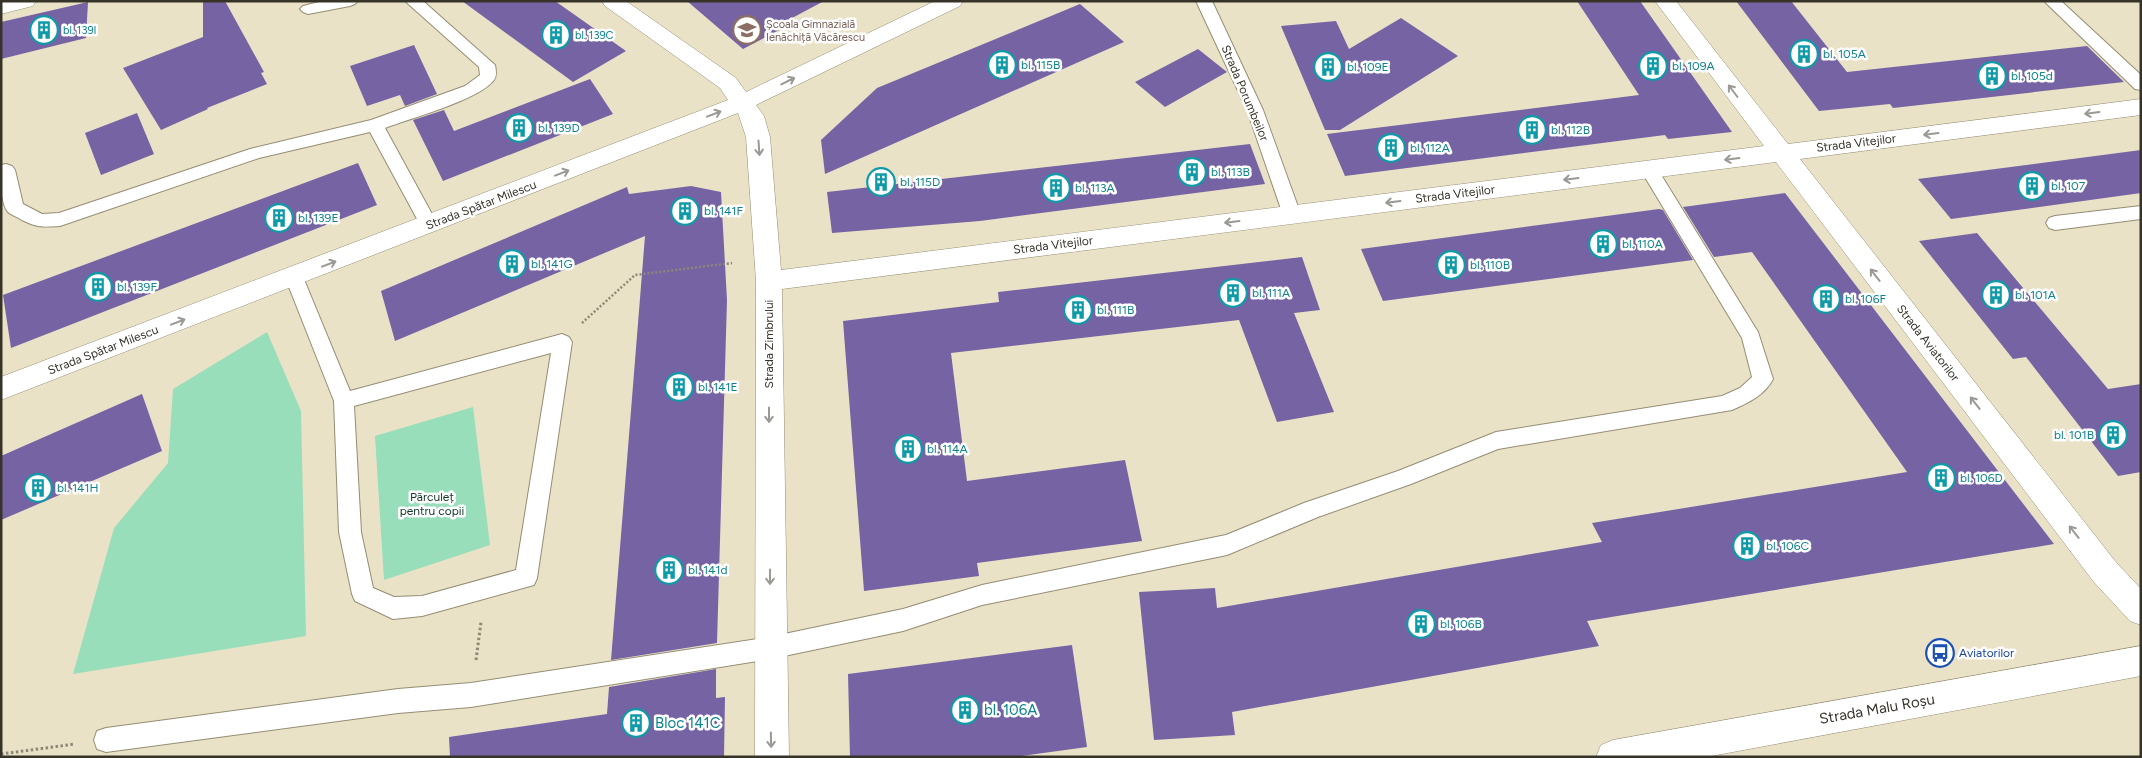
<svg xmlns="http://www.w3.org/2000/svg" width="2142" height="758" font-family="Figtree,sans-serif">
	<rect width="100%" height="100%" fill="#eae2c7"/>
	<g fill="#98deba">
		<path d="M267,332L301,411L306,636L73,674L114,528L168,463L173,389Z"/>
		<path d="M473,407L490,545L384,580L375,436Z"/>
	</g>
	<g fill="#7663a4">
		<path d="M203,1H225L264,72L261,73L267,84L207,108L208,109L161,130L123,68L203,37Z"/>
		<path d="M462,1H555L626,51L573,82Z"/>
		<path d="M687,1H824L779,25L783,28L743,49Z"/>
		<path d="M1577,1H1640L1732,132L1668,139L1665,135L1345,176L1327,134L1639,95Z"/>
		<path d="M1736,1H1791L1847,72L2087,46L2124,82L1893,108L1890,104L1819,111Z"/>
		<path d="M88,2L86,38L1,59V22Z"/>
		<path d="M1080,4L1124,42L825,174L821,140L877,88Z"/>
		<path d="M1401,18L1458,56L1340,130H1325L1281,26L1336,21L1349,49Z"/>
		<path d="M414,45L437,94L405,106L400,95L367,106L350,66Z"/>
		<path d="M1198,49L1227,72L1165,107L1135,82Z"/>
		<path d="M590,79L613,114L443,181L413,120L444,110L454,131Z"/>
		<path d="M137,113L154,154L101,175L85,133Z"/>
		<path d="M1250,144L1265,184L980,221L832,233L827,192Z"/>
		<path d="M2141,150V193L1951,219L1918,179Z"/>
		<path d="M358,163L377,205L11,348L3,295Z"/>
		<path d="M691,186L721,192L727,300L717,643L611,660L645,236L395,341L381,291L627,187L629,194Z"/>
		<path d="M1785,193L2054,544L1587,621L1599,646L1232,712L1235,735L1154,740L1139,592L1215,588L1217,608L1602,542L1592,523L1907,472L1752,252L1714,257L1683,207Z"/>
		<path d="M1659,209L1663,210L1693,260L1383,301L1361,249Z"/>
		<path d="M1977,233L2108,389L2141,384V472L2118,476L2026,357L2013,359L1919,241Z"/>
		<path d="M1302,257L1320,310L1294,313L1334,412L1277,422L1239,320L951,353L967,481L1125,460L1142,541L977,563L979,576L864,591L843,321L999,302L998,292Z"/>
		<path d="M142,394L162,451L1,520V456Z"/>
		<path d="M1072,645L1087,747L1014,757H850L848,674Z"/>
		<path d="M716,669V698L725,697L724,757H450L449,737L607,714L609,687Z"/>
	</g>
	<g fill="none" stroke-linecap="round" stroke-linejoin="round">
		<defs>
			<g id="service">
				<path d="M323,1H358L355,4L350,6L308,14L303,12L300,9L303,6Z"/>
				<path d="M405,1H423L495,65C496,70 497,76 494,80C479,100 411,118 385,128L438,225L435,230L429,232L423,230L370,132L259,158L60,226C43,227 38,228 22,220C18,217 11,215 8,212C0,203 1,177 1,165L6,164L12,166L15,170L23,204L42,214L59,213L250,149L371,120L465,86L480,75L479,67Z"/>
				<path d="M1196,1H1212L1263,110L1301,215L1298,220L1292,222L1286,220L1283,215L1247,110Z"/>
				<path d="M2044,1H2061L2141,75V90L2135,89Z"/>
				<path d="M1649,163L1655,165L1758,332L1773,379C1765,395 1748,403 1732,410L1498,449L1411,484L1318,517L1227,555L982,605L903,631L770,659L471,707L398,713L106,752L97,749L94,740L97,731L106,728L398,689L471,683L770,637L903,609L982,585L1226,535L1304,503L1398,471L1496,432L1722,396L1740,388L1752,377L1742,338L1640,169L1643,165Z"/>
				<path d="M2141,206V219L2055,230L2049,228L2046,223L2049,218L2055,216Z"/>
				<path d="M294,270L301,272L303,277L350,391L562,334L569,337L572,342L537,578L534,585L422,616L393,619L355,601L352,594L339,532L334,401L285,277L287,272ZM551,353L516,570L422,596L394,597L373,588L361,532L354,406Z"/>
			</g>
			<g id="minor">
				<path d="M1,1H36L33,6L1,14Z"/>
				<path d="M602,1H626L736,78L746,92L935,1H963L960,6L756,105L764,116L770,137L781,270L1764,146L1655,1H1676L1788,144L2141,99V115L1800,159L2115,561L2141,589V625L2130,621L2093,581L1776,162L782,289L789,757H755L756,281L746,137L738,113L1,400V377L728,100L720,88L605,6Z"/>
			</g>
			<path id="secondary" d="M2141,646V676L1706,757H1596L1601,745L1613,740Z"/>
		</defs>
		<use href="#service" stroke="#948d74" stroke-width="2"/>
		<use href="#minor" stroke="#948d74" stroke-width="1"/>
		<use href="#secondary" stroke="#948d74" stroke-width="1"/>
		<path stroke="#8d8775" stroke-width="2.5" stroke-dasharray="2 2" stroke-linecap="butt" d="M582,323L635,275L732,263"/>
		<g stroke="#8d8775" stroke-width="3" stroke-dasharray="2.5 2.5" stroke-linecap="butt">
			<path d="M476,660L481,622"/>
			<path d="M1,754L75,744"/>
		</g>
		<use href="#service" fill="#fff" fill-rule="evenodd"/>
		<use href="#minor" fill="#fff" fill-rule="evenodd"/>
		<use href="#secondary" fill="#fff" fill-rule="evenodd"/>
	</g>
	<defs><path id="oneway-shaft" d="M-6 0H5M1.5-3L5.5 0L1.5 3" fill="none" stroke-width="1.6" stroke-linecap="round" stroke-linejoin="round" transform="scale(1.25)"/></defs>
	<g stroke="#9a9994">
		<use href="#oneway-shaft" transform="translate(788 81) rotate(-26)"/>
		<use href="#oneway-shaft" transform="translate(1733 91) rotate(-127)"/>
		<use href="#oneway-shaft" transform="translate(2092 113) rotate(173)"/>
		<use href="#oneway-shaft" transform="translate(714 114) rotate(-21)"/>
		<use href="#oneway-shaft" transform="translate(1931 134) rotate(173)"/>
		<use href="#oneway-shaft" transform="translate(759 148) rotate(86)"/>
		<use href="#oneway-shaft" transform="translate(1732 159) rotate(173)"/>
		<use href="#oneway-shaft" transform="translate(562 173) rotate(-21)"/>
		<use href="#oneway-shaft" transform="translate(1571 179) rotate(173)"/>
		<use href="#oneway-shaft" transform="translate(1393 202) rotate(173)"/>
		<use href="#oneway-shaft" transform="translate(1232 222) rotate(173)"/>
		<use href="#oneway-shaft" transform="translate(329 264) rotate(-21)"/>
		<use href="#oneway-shaft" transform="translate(1875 275) rotate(-128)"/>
		<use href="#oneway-shaft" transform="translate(178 322) rotate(-21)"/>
		<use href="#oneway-shaft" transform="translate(1975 403) rotate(-128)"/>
		<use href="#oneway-shaft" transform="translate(769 415) rotate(90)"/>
		<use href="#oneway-shaft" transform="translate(2074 532) rotate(-128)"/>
		<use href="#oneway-shaft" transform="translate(770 577) rotate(90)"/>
		<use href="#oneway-shaft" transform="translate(771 740) rotate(89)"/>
	</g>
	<defs>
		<symbol id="building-ring" viewBox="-11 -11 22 22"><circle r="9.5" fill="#fff" stroke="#0f9aa8" stroke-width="1.5"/><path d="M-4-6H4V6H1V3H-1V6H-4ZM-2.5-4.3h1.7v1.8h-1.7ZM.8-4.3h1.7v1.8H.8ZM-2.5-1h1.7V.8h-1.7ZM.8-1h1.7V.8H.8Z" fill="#0f9aa8"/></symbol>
		<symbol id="school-ring" viewBox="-11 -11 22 22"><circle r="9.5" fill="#fff" stroke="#8d6e63" stroke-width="1.5"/><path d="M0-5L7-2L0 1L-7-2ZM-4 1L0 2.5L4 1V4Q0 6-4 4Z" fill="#8d6e63"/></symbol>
		<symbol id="bus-ring" viewBox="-11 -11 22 22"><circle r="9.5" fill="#fff" stroke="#1a4fb4" stroke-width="1.5"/><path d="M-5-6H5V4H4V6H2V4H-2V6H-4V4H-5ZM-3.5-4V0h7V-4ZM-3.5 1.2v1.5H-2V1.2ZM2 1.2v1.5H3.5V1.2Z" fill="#1a4fb4"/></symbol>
	</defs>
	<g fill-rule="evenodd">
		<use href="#building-ring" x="28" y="14" width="32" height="32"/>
		<use href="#school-ring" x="731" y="14" width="32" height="32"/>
		<use href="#building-ring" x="540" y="19" width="32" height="32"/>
		<use href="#building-ring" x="1788" y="38" width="32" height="32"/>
		<use href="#building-ring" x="986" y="49" width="32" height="32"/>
		<use href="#building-ring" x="1637" y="50" width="32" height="32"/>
		<use href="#building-ring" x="1312" y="51" width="32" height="32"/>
		<use href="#building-ring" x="1976" y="60" width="32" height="32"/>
		<use href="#building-ring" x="503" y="112" width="32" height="32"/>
		<use href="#building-ring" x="1516" y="114" width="32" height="32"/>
		<use href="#building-ring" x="1375" y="132" width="32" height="32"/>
		<use href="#building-ring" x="1176" y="156" width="32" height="32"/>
		<use href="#building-ring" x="865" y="166" width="32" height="32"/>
		<use href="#building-ring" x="2016" y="170" width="32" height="32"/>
		<use href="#building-ring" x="1040" y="172" width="32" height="32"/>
		<use href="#building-ring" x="669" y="195" width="32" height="32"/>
		<use href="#building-ring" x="263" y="202" width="32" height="32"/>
		<use href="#building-ring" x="1587" y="228" width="32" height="32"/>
		<use href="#building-ring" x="496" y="248" width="32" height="32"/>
		<use href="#building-ring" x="1435" y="249" width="32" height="32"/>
		<use href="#building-ring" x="82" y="271" width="32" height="32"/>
		<use href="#building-ring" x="1217" y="277" width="32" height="32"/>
		<use href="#building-ring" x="1980" y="279" width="32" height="32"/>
		<use href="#building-ring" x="1810" y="283" width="32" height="32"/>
		<use href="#building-ring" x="1062" y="294" width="32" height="32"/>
		<use href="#building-ring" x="663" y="371" width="32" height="32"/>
		<use href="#building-ring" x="2097" y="419" width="32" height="32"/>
		<use href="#building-ring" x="892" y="433" width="32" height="32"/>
		<use href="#building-ring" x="1925" y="462" width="32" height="32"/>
		<use href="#building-ring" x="22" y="472" width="32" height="32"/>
		<use href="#building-ring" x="1731" y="530" width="32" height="32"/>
		<use href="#building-ring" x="653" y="554" width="32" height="32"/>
		<use href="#building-ring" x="1405" y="608" width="32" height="32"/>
		<use href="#bus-ring" x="1924" y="637" width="32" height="32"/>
		<use href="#building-ring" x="949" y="694" width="32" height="32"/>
		<use href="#building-ring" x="620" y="707" width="32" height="32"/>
	</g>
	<g text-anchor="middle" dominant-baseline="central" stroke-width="5" stroke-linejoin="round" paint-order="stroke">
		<g font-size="11" fill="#785e54" stroke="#fff" text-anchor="start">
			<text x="766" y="24">Școala Gimnazială<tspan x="766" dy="13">Ienăchiță Văcărescu</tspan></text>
		</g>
		<g font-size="11" fill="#0d838f" stroke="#fff" text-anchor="start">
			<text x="63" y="30">bl. 139I</text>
			<text x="575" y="35">bl. 139C</text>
		</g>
		<g font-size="12" fill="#0d838f" stroke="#fff" text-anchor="start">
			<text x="1823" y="54">bl. 105A</text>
			<text x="1021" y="65">bl. 115B</text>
			<text x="1672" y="66">bl. 109A</text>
			<text x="1347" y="67">bl. 109E</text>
			<text x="2011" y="76">bl. 105d</text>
			<text x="538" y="128">bl. 139D</text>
			<text x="1551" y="130">bl. 112B</text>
			<text x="1410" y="148">bl. 112A</text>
			<text x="1211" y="172">bl. 113B</text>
			<text x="900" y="182">bl. 115D</text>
			<text x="2051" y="186">bl. 107</text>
			<text x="1075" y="188">bl. 113A</text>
			<text x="704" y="211">bl. 141F</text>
			<text x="298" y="218">bl. 139E</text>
			<text x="1622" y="244">bl. 110A</text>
			<text x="531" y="264">bl. 141G</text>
			<text x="1470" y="265">bl. 110B</text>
			<text x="117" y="287">bl. 139F</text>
			<text x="1252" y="293">bl. 111A</text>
			<text x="2015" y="295">bl. 101A</text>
			<text x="1845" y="299">bl. 106F</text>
			<text x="1097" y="310">bl. 111B</text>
			<text x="698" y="387">bl. 141E</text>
			<text x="2094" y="435" text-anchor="end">bl. 101B</text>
			<text x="927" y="449">bl. 114A</text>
			<text x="1960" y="478">bl. 106D</text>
			<text x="57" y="488">bl. 141H</text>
			<text x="1766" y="546">bl. 106C</text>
			<text x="688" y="570">bl. 141d</text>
			<text x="1440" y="624">bl. 106B</text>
		</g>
		<g font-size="12" fill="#363329" stroke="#fff">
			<text transform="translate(1245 93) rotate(67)">Strada Porumbeilor</text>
			<text transform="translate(1856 143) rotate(-7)">Strada Vitejilor</text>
			<text transform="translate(1455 194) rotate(-7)">Strada Vitejilor</text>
			<text transform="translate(481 205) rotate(-21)">Strada Spătar Milescu</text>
			<text transform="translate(1053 245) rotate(-7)">Strada Vitejilor</text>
			<text transform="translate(1928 343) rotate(52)">Strada Aviatorilor</text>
			<text transform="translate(769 344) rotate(-90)">Strada Zimbrului</text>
			<text transform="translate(103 350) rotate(-21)">Strada Spătar Milescu</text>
		</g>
		<g font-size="12" fill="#103625" stroke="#fff">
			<text x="432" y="497">Părculeț<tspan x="432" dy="14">pentru copii</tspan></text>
		</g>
		<g font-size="12" fill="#164399" stroke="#fff" text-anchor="start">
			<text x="1959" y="653">Aviatorilor</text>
		</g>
		<g font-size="15" fill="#363329" stroke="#fff">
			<text transform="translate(1877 709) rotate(-10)">Strada Malu Roșu</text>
		</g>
		<g font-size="15" fill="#0d838f" stroke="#fff" text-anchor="start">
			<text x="984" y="710">bl. 106A</text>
			<text x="655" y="723">Bloc 141C</text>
		</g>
	</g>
	<rect width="2142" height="758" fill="none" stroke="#363329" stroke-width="5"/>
</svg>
